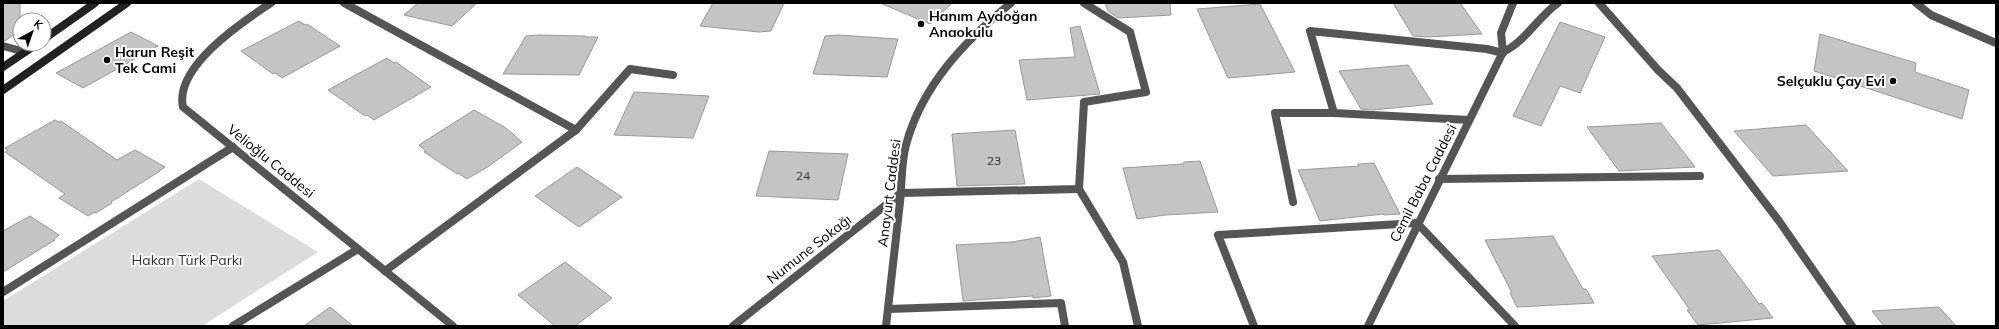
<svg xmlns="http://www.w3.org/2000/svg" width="1999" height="329" font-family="Mulish,sans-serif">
	<rect width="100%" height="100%" fill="#fff"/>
	<path fill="#dcdcdc" d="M199,179L318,252L202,326H3V301Z"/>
	<g fill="#c4c4c4" stroke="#999">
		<path d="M3,3H20V30L5,41H3Z"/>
		<path d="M418,3H477L452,26L404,15Z"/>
		<path d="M713,3H784L771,31L759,32L700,26Z"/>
		<path d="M880,3H952L930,24Z"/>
		<path d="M1105,3H1170L1171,15L1118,18L1108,11Z"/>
		<path d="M1393,3H1460L1482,34L1428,37L1413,36Z"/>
		<path d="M1260,4L1295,72L1228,78L1197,9Z"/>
		<path d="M299,21L305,25L307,24L340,46L282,78L275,73L273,74L241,51Z"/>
		<path d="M1560,22L1605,37L1580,93L1560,86L1541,126L1513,116Z"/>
		<path d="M1080,26L1100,94L1027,100L1019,60L1075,57L1070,28Z"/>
		<path d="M131,32L158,46L83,88L56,73Z"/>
		<path d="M1820,34L1916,63L1915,72L1969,90L1962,119L1814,71Z"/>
		<path d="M539,35L585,36V37H598L579,75L503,74L526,36Z"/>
		<path d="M838,35L898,39L887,77L813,74L825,36Z"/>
		<path d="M387,58L394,63L396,62L431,87L374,120L367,115L365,116L328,90Z"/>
		<path d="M1408,65L1433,104L1373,110L1361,109L1339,71Z"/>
		<path d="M634,92L709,96L693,138L614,135Z"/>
		<path d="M474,110L506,128L522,142L489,166L467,179L458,173L457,174L424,152L426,151L419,145Z"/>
		<path d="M55,120L59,122L61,121L117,160L135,150L165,167L159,171H160L111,202L112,203L96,213L95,212L88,216L59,198L65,194L5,152L8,150L5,148Z"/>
		<path d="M1661,123L1695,167L1619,171L1587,127Z"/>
		<path d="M1806,125L1848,171L1773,176L1734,131Z"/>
		<path d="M1015,130L1025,184L957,186L952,134Z"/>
		<path d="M769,151L848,154L838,200L756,196Z"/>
		<path d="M1200,161L1218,212L1165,215L1137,219L1123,168L1183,164L1184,162Z"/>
		<path d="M1374,163L1400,214L1384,215L1383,214L1320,221L1298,170L1359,166L1358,164Z"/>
		<path d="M577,167L622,197L579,227L535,196Z"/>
		<path d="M30,216L59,235L53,240H55L3,272V231Z"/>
		<path d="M1553,236L1583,289H1586L1594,303L1517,307L1510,293H1512L1485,240Z"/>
		<path d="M1040,237L1051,296L1033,298V296L963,301L956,245L1012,242Z"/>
		<path d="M1719,250L1752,294L1759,304L1762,303L1773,318L1698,325L1687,310H1690L1652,256Z"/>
		<path d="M565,262L612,298L575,326H555L518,295Z"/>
		<path d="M330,307L353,326H304Z"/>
		<path d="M1939,307L1956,326H1884L1872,311Z"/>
	</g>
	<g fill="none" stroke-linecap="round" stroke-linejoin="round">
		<path stroke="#555" stroke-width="8" d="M1916,3L1931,15L1996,43"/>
		<g stroke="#555" stroke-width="8">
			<path d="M271,3C242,22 174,67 183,107L453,326"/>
			<path d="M344,3L576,130"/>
			<path d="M1084,3L1130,32L1146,92L1084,102L1079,189L1123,262L1138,326"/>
			<path d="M1599,3L1658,70L1677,88L1779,221L1852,326"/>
			<path d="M1503,52L1501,33L1513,3"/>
			<path d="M1469,120L1334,113L1310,31L1487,49L1503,53"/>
			<path d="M1439,179L1700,176"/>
			<path d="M1293,202L1275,113H1334"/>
			<path d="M385,271L576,130L630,69L673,75"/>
			<path d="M3,292L233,147"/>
			<path d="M889,309L1061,303L1065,326"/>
			<path d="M233,326L358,249"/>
			<path d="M733,326L901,193L1079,189"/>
			<path d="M886,326C891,285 895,243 900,202C902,184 901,163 906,145C922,85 965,41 1011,3"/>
			<path d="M1254,326L1218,235L1417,223L1515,326"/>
			<path d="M1368,326L1503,52C1525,42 1538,17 1558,3"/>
		</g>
		<path stroke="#555" stroke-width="8" d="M3,46L25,52"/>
		<g stroke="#222" stroke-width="8">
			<path d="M44,39L95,3"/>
			<path d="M3,67L37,44"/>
			<path d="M3,90L127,3"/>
		</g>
	</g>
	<g fill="#000" stroke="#fff" stroke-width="1.5">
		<circle cx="921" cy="24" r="4"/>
		<circle cx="107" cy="60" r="4"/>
		<circle cx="1893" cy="81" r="4"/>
	</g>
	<g text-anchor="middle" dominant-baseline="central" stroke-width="4" stroke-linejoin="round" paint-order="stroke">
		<g font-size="12" fill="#313131">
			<text x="994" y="160">23</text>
			<text x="803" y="175">24</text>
		</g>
		<g font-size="14" font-weight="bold" fill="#000" stroke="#fff" text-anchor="start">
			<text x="929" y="16">Hanım Aydoğan<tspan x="929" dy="16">Anaokulu</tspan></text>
			<text x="115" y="52">Harun Reşit<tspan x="115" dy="16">Tek Cami</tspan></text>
			<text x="1885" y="81" text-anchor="end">Selçuklu Çay Evi</text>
		</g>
		<g font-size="14" fill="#000" stroke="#fff">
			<text transform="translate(271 161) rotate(39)">Velioğlu Caddesi</text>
			<text transform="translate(1423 183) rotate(-63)">Cemil Baba Caddesi</text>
			<text transform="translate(889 193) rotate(-83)">Anayurt Caddesi</text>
			<text transform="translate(809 249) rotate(-38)">Numune Sokağı</text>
		</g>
		<g font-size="14" fill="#333" stroke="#fff">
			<text x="187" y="260">Hakan Türk Parkı</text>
		</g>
	</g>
	<rect width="1999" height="329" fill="none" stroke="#000000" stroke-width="8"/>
	<g transform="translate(32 32) rotate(40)"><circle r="19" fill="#ffffff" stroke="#999999"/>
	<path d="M0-3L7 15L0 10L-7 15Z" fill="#000000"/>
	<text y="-6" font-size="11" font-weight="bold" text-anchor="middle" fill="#000000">K</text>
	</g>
</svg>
